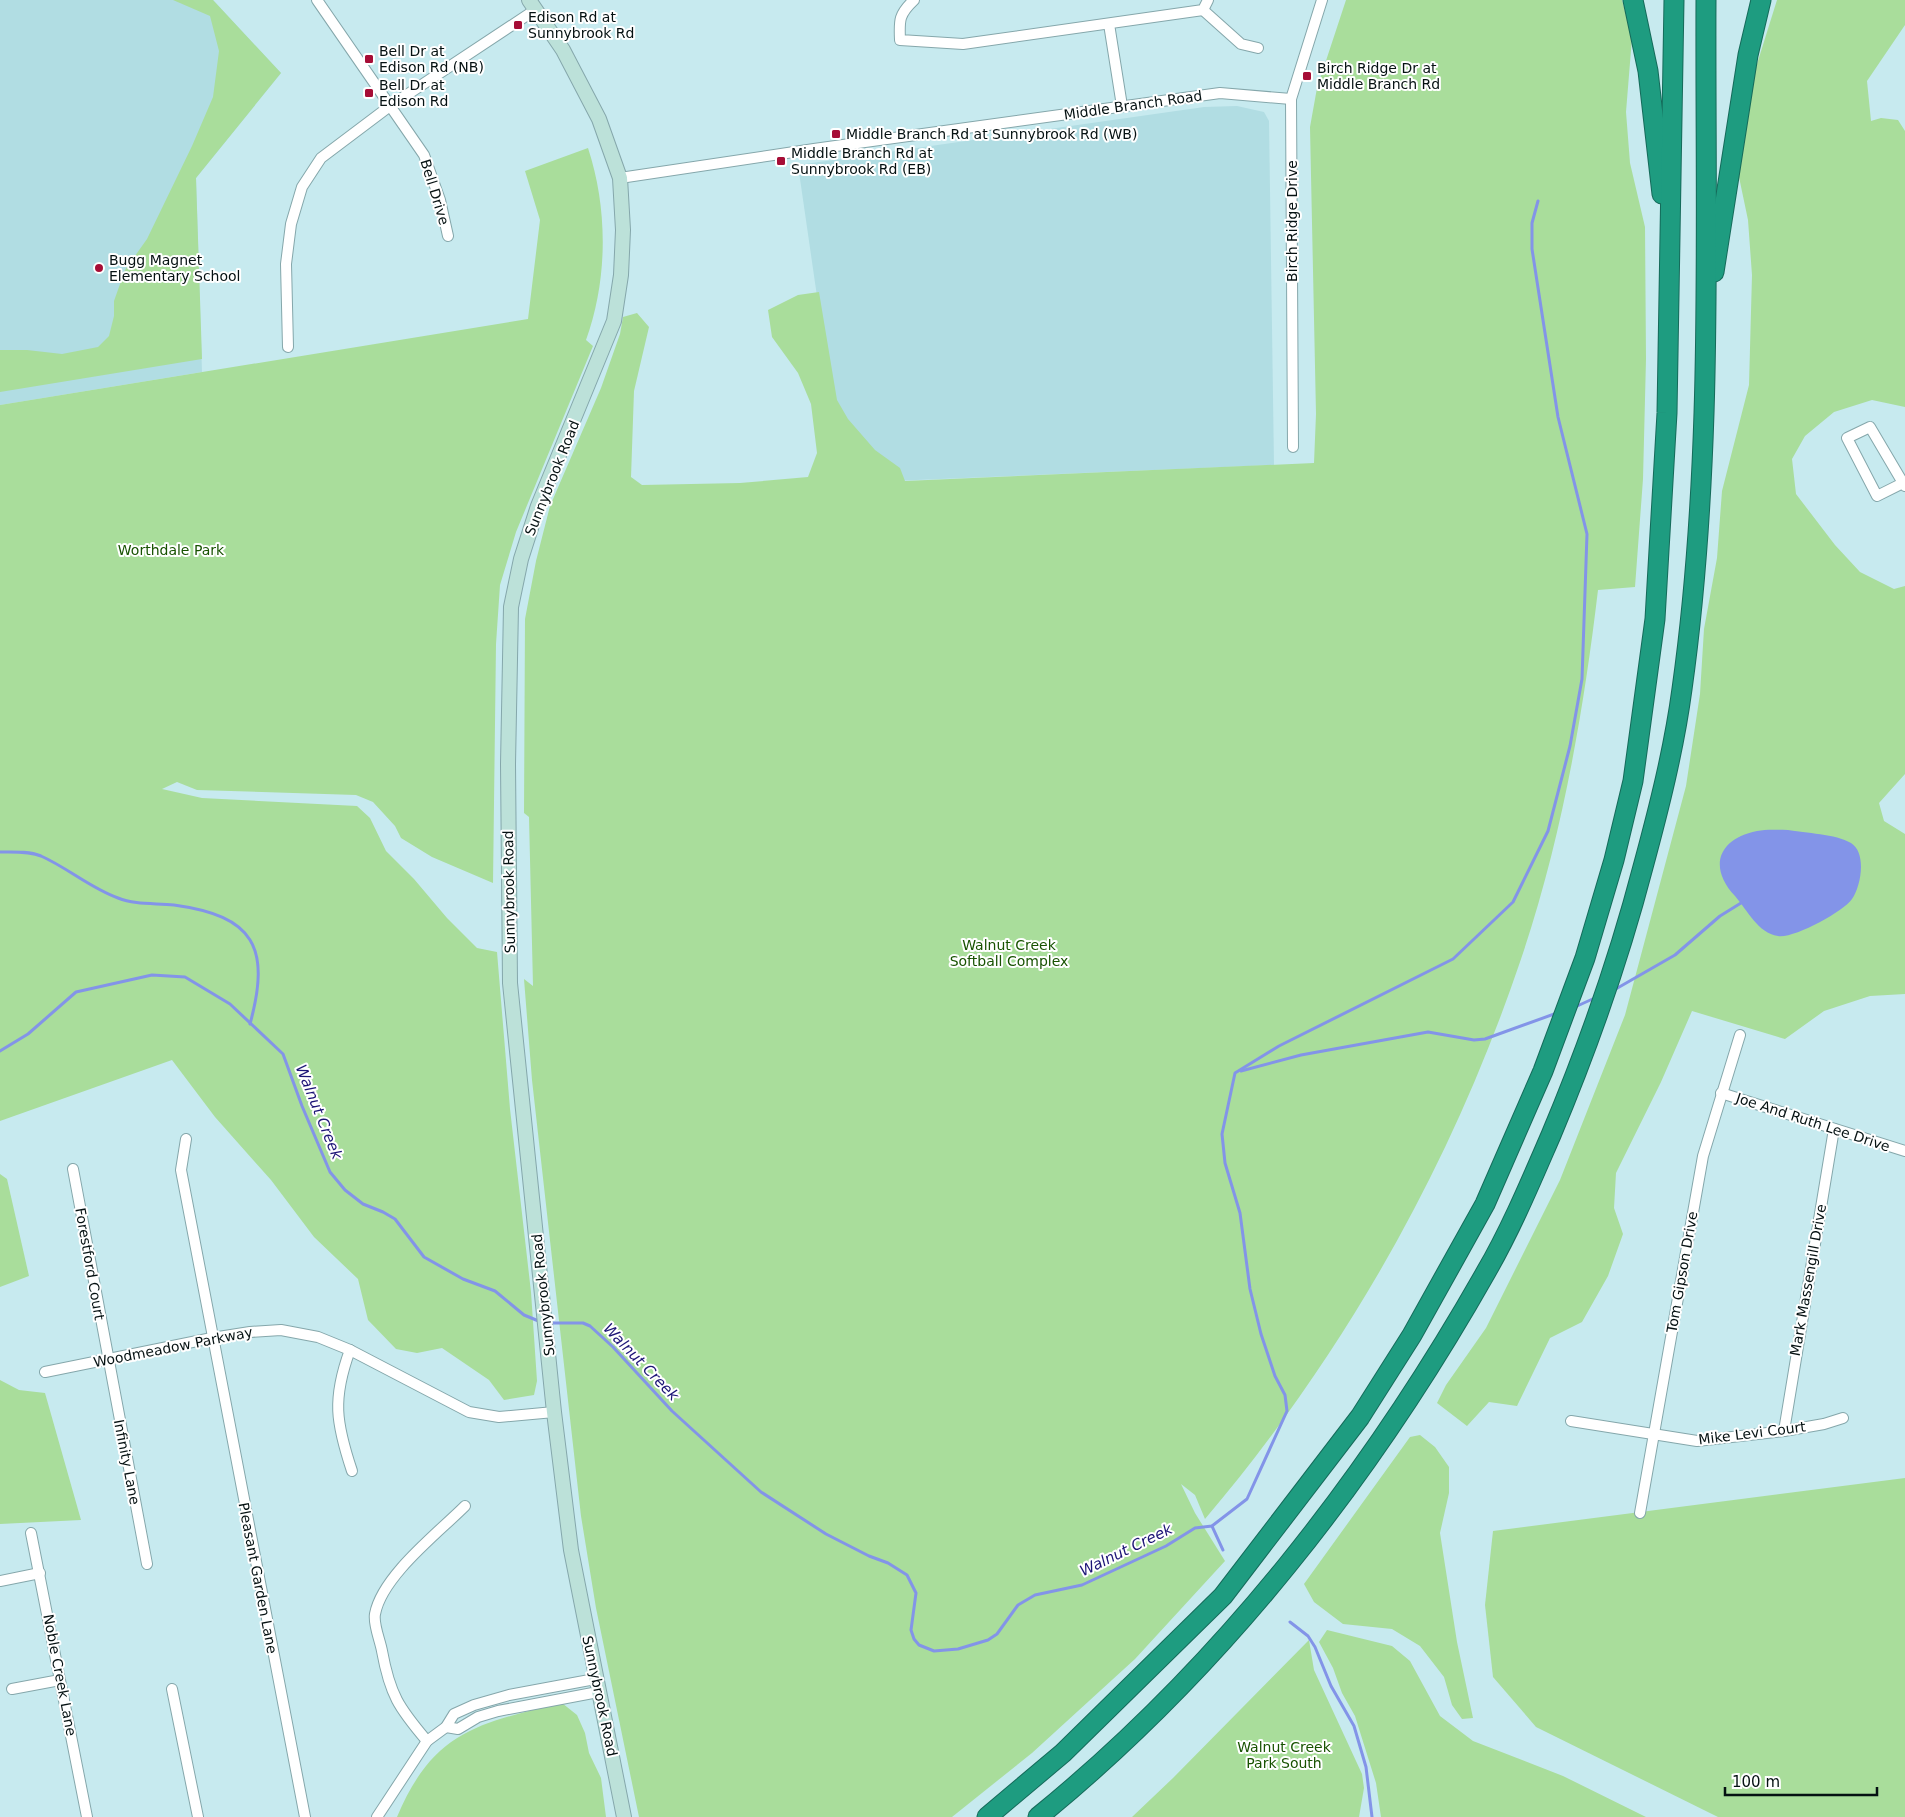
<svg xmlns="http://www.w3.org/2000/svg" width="1905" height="1817" font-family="'DejaVu Sans',sans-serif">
	<rect width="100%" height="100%" fill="#c7eaef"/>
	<g fill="#b1dde3">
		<path d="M0,0H213L281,73L196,178L202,372L0,405Z"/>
		<path d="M1237,106L1264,112L1269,121L1274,465L844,483L798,165L1204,107Z"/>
	</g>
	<g fill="#a9dd9b">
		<path d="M173,0H213L281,73L196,178L202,359L0,392V350H27L62,354L98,347L109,336L114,316V301L125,270L147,239L192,146L213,97L219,51L210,16Z"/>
		<path d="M1346,0H1622L1632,38L1626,112L1630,163L1645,227L1646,359L1643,479L1635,587L1598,590C1583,716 1561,842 1520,962C1451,1166 1344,1355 1205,1519L1195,1495L1181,1484L1195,1513L1225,1561L1135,1659L1032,1753L952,1817H639L596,1608L581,1516L532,1080L524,979L533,986L529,817L524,813L525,619L536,561L550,506L601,388L620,334L623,317L637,313L649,327L634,391L631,477L642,485L740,483L808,477L817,453L811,404L798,373L772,337L768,310L798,295L819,292L837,400L848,419L875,450L900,468L905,481L1314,463L1316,414L1310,127L1317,88Z"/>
		<path d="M1777,0H1905V25L1867,81L1871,121L1881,118L1898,120L1905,131V407L1872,400L1834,412L1805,436L1792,459L1796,494L1835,545L1860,572L1894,589L1905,586V774L1879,803L1884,821L1905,834V994L1870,996L1824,1011L1785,1039L1692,1011L1661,1082L1616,1173L1614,1208L1623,1234L1608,1276L1582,1322L1550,1338L1517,1406L1489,1402L1467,1426L1437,1403L1446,1385L1486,1328L1560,1180L1625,1015L1686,786L1700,694L1704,629L1717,558L1722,491L1749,385L1752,275L1748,220L1739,177L1747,104L1752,80Z"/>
		<path d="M588,148C608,209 608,279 586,340L593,346L516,532L500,585L496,644L493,883L432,857L401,838L395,826L373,802L356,795L197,790L177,782L162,789L202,798L357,806L370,818L386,851L414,879L447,918L477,948L497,952L510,1109L531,1292L537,1381L534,1395L504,1400L489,1380L442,1348L417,1353L396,1349L368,1320L358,1279L314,1237L271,1180L215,1117L172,1060L0,1121V405L528,319L540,220L525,171Z"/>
		<path d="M0,1174L7,1179L29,1276L0,1287Z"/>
		<path d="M0,1380L19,1390L45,1393L81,1520L0,1524Z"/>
		<path d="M1420,1435L1435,1447L1449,1467V1493L1440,1533L1457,1642L1473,1718L1462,1719L1452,1705L1444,1677L1420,1646L1392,1629L1343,1624L1314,1602L1304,1584L1410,1437Z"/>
		<path d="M1905,1478V1817H1718L1536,1727L1493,1677L1485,1605L1493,1531Z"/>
		<path d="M1327,1630L1392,1646L1410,1661L1440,1716L1473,1741L1563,1776L1646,1817H1381L1376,1783L1355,1716L1342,1693L1333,1668L1319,1642Z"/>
		<path d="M1309,1640L1314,1670L1362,1774L1364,1788L1359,1817H1132L1173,1778Z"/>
		<path d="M562,1703L577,1715L585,1733L589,1753L601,1778L606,1817H397C433,1731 479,1723 562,1703Z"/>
	</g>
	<path fill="#8394e8" d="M1788,830C1805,833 1836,834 1851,843C1867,853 1861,886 1852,899C1843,912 1793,939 1778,936C1758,933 1748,911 1735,896C1708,867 1718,839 1757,831C1767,829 1778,830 1788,830Z"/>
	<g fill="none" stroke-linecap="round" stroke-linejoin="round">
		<g stroke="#8394e8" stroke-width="3">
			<path d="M0,852C13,852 29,851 41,856C68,868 90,888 118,898C135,905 155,903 174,905C254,916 271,947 250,1024"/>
			<path d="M1614,990L1675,955L1720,916L1741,903"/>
			<path d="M1575,1007L1597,997"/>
			<path d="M0,1051L28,1034L76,992L152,975L185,977L230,1004L283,1054L302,1106L330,1172L345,1190L363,1204L383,1212L395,1219L424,1257L463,1279L495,1291L524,1315L541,1322"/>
			<path d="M1241,1071L1301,1055L1428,1032L1474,1040L1485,1039L1557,1013"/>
			<path d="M550,1323H583L590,1326L613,1347L672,1411L761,1492L826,1534L869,1556L888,1563L907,1575L916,1593L911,1630L914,1639L919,1645L934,1651L958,1649L988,1640L997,1634L1018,1605L1035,1595L1082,1585L1166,1546L1195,1528L1212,1526L1247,1499L1287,1411L1285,1395L1275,1376L1261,1334L1250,1289L1240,1213L1225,1163L1222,1134L1235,1073L1279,1046L1453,959L1513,902L1548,831L1570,746L1582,679L1587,534L1558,417L1532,249V223L1538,201"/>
			<path d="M1212,1526L1223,1550"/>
			<path d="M1290,1622L1308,1636L1315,1647L1331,1686L1354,1726L1366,1767L1372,1817"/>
		</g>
		<defs>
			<g id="street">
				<path d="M317,0L424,155L440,200L448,236"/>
				<path d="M914,0C899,14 899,20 900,40L963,44L1203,10L1208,0"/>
				<path d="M1203,10L1241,44L1258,48"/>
				<path d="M1109,24L1122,106"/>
				<path d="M620,178L814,149L1220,93L1291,99"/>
				<path d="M288,347L286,264L291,224L302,187L321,158L390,106L535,10"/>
				<path d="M1293,447L1291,99L1322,0"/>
				<path d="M1903,483L1877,496L1847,438L1870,427L1903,483L1905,486"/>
				<path d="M1721,1093L1905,1151"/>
				<path d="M186,1139L181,1170L305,1817"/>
				<path d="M73,1169L147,1564"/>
				<path d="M350,1350C332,1399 336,1423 352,1471"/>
				<path d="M45,1372L212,1338L250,1332L281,1330L318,1337L350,1350L469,1412L499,1417L554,1412"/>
				<path d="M1571,1421L1697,1441L1784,1431L1824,1424L1843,1418"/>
				<path d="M1784,1431L1834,1129"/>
				<path d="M1640,1513L1703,1156L1740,1035"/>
				<path d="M31,1533L87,1817"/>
				<path d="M0,1581L40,1573"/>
				<path d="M12,1689L60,1680"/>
				<path d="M172,1689L198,1817"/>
				<path d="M446,1727L458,1729L478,1717L498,1711L598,1692"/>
				<path d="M427,1741C399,1708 390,1695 382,1651C380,1640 373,1624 375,1614C382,1576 438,1533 465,1506"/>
				<path d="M377,1817L427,1741L446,1727L454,1714L474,1705L509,1695L595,1679"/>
			</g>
			<path id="secondary" d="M529,0L563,50L599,119L620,178L623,230L621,275L614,321L538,506L521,559L511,607L508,764L510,983L554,1412L571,1550L624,1817"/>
			<g id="highway">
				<path d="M1633,0L1648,71L1662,194"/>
				<path d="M1714,272L1748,55L1761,0"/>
				<path d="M987,1817L1063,1753L1223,1596L1360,1417L1412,1335L1485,1204L1543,1071L1585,958L1614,860L1633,781L1655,619L1667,413L1674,0"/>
				<path d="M1038,1817C1221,1668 1370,1477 1486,1272C1511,1229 1531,1181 1551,1135C1588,1047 1619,959 1643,867C1659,808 1674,749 1682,689C1714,461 1705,229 1706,0"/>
			</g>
		</defs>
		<use href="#street" stroke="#85a7ab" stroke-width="12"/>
		<use href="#secondary" stroke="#85a7ab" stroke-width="16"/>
		<use href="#highway" stroke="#156b5a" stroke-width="21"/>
		<use href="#street" stroke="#fff" stroke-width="10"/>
		<use href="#secondary" stroke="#bce1d9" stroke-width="14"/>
		<use href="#highway" stroke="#1e9c80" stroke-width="19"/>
	</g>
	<g fill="#a60d36" stroke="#fff" stroke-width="2">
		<rect x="513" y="20" width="10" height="10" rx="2.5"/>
		<rect x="364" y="54" width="10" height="10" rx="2.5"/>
		<rect x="1302" y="71" width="10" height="10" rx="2.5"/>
		<rect x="364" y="88" width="10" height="10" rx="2.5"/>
		<rect x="831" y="129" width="10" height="10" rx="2.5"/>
		<rect x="776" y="156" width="10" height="10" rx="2.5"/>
		<circle cx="99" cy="268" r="5"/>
	</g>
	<g text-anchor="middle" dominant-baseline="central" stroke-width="4" stroke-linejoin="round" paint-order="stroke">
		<g font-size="14" fill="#051112" stroke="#fff" text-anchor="start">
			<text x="528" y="17">Edison Rd at<tspan x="528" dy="16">Sunnybrook Rd</tspan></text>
			<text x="379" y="51">Bell Dr at<tspan x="379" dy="16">Edison Rd (NB)</tspan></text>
			<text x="1317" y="68">Birch Ridge Dr at<tspan x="1317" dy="16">Middle Branch Rd</tspan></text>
			<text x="379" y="85">Bell Dr at<tspan x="379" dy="16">Edison Rd</tspan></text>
			<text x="846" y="134">Middle Branch Rd at Sunnybrook Rd (WB)</text>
			<text x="791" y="153">Middle Branch Rd at<tspan x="791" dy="16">Sunnybrook Rd (EB)</tspan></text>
			<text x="109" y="260">Bugg Magnet<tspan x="109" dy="16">Elementary School</tspan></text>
		</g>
		<g font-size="14" fill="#051112" stroke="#fff">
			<text transform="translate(1133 105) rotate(-8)">Middle Branch Road</text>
			<text transform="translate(435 192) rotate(73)">Bell Drive</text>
			<text transform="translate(1292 221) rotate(-90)">Birch Ridge Drive</text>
			<text transform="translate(552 478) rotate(-68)">Sunnybrook Road</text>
			<text transform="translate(509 892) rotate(-91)">Sunnybrook Road</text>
			<text transform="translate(1813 1122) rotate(18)">Joe And Ruth Lee Drive</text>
			<text transform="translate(90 1264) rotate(80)">Forestford Court</text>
			<text transform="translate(1682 1272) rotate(-80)">Tom Gipson Drive</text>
			<text transform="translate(1808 1280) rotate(-80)">Mark Massengill Drive</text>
			<text transform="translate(543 1295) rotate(-96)">Sunnybrook Road</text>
			<text transform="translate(173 1347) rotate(-11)">Woodmeadow Parkway</text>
			<text transform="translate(1752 1433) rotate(-7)">Mike Levi Court</text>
			<text transform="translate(127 1462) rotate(79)">Infinity Lane</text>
			<text transform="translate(258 1578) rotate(79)">Pleasant Garden Lane</text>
			<text transform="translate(60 1675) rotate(79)">Noble Creek Lane</text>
			<text transform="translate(600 1696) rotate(78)">Sunnybrook Road</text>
		</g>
		<g font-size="14" fill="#175200" stroke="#fff">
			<text x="171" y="550">Worthdale Park</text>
			<text x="1009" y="945">Walnut Creek<tspan x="1009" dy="16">Softball Complex</tspan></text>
			<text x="1284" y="1747">Walnut Creek<tspan x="1284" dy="16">Park South</tspan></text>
		</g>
		<g font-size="15" font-style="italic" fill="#1c1476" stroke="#fff">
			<text transform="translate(319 1112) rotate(68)">Walnut Creek</text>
			<text transform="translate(641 1362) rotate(46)">Walnut Creek</text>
			<text transform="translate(1126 1550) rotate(-26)">Walnut Creek</text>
		</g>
	</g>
	<path d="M1725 1787v8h152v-8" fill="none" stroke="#051112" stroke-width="2.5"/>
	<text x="1732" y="1787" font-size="15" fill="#051112" stroke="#ffffff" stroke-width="4" paint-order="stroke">100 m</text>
</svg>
